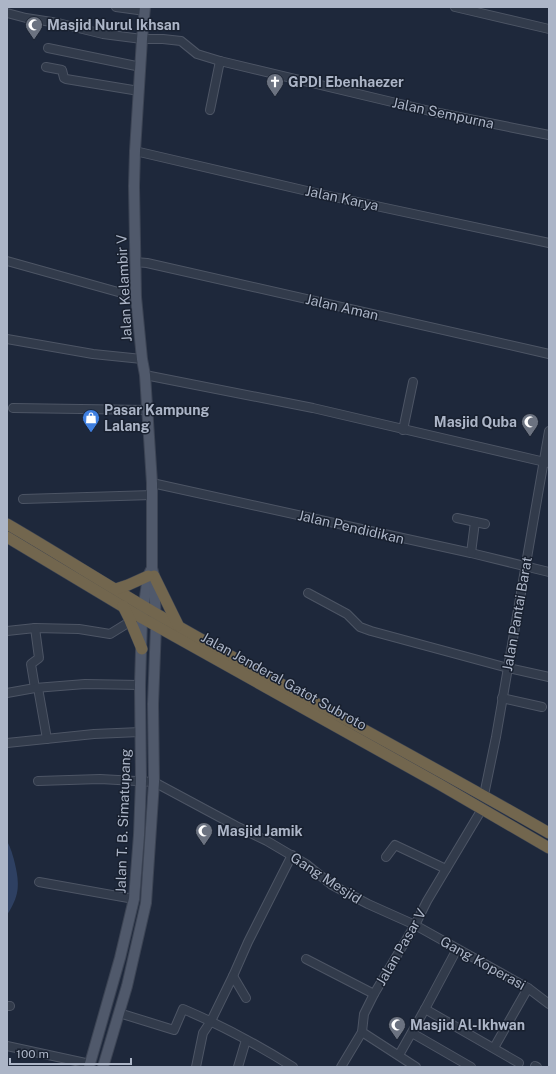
<svg xmlns="http://www.w3.org/2000/svg" width="556" height="1074" font-family="'Public Sans',sans-serif">
	<rect width="100%" height="100%" fill="#1e283b"/>
	<path fill="#2e4062" d="M7,841C11,848 13,856 15,864C20,886 19,896 7,915Z"/>
	<g fill="none" stroke-linecap="round" stroke-linejoin="round">
		<defs>
			<g id="minor">
				<path d="M116,7L145,11"/>
				<path d="M455,7L549,29"/>
				<path d="M7,13L26,18L58,23L103,34L142,39H163L181,41L197,54L220,61L434,112L549,135"/>
				<path d="M48,48L141,67"/>
				<path d="M46,67L62,70L64,78L66,79L139,91"/>
				<path d="M210,110L220,61"/>
				<path d="M135,151L320,194L549,243"/>
				<path d="M7,261L136,297"/>
				<path d="M135,262L147,263L549,354"/>
				<path d="M7,339L93,354L142,359"/>
				<path d="M145,375L313,408L549,463"/>
				<path d="M13,408L148,410"/>
				<path d="M403,430L413,382"/>
				<path d="M152,483L471,553L549,572"/>
				<path d="M23,499L152,495"/>
				<path d="M457,518L485,524"/>
				<path d="M471,553L475,522"/>
				<path d="M308,593L347,614L360,627L371,631L508,668L549,677"/>
				<path d="M7,631L35,628L79,629L110,634L131,621"/>
				<path d="M35,688L31,664L39,658L35,628"/>
				<path d="M38,688L47,739"/>
				<path d="M7,693L35,688L85,684L140,685"/>
				<path d="M502,698L542,707"/>
				<path d="M7,743L94,734L140,732"/>
				<path d="M38,781L100,779L154,782L236,826L267,841L306,864L332,885L368,904L415,925L528,988L549,1004"/>
				<path d="M484,795L496,737L549,431"/>
				<path d="M386,857L395,845L446,869"/>
				<path d="M39,882L134,899"/>
				<path d="M306,959L374,994"/>
				<path d="M233,976L248,942L292,855"/>
				<path d="M7,1006H10"/>
				<path d="M425,1009L519,1063"/>
				<path d="M119,1013L174,1030L183,1009C221,1025 258,1045 293,1067"/>
				<path d="M412,1033L471,1067"/>
				<path d="M7,1046L90,1064"/>
				<path d="M495,1046L528,988"/>
				<path d="M399,1055L425,1009L457,949"/>
				<path d="M535,1066L537,1067"/>
				<path d="M196,1067L203,1033L211,1021L233,976L246,998"/>
				<path d="M238,1067L246,1040"/>
				<path d="M341,1067L362,1032"/>
				<path d="M416,1067L362,1032L364,1014L374,994L415,925L427,901L482,809"/>
			</g>
			<g id="major">
				<path d="M89,1067L120,958L134,899L139,835L141,781L140,685L142,618L148,576L151,570"/>
				<path d="M103,1067L127,986L146,903L154,782L153,704L156,626L154,576L152,568V483L145,375L142,359L136,297L134,186L135,151L142,39L145,7"/>
			</g>
			<g id="highway">
				<path d="M7,524C57,553 105,584 155,613C285,688 419,758 549,833"/>
				<path d="M7,537L142,618L439,784L549,848"/>
				<path d="M154,576L178,625"/>
				<path d="M116,589L128,585L148,576"/>
				<path d="M123,606L129,618L142,649"/>
			</g>
		</defs>
		<use href="#minor" stroke="#4d5565" stroke-width="10"/>
		<use href="#major" stroke="#3c4454" stroke-width="12"/>
		<use href="#highway" stroke="#3a4252" stroke-width="12"/>
		<use href="#minor" stroke="#323b4b" stroke-width="8"/>
		<use href="#major" stroke="#50596b" stroke-width="10"/>
		<use href="#highway" stroke="#72664e" stroke-width="11"/>
	</g>
	<defs>
		<symbol id="mosque-pin" viewBox="-11 -11 22 30"><path d="M0 17L-7.5 6A9.5 9.5 0 1 1 7.5 6Z" fill="#6b7280" stroke="#18202f"/><path d="M3.5-4.9A6 6 0 1 0 3.5 4.9A5 5 0 1 1 3.5-4.9Z" fill="#fff"/></symbol>
		<symbol id="church-pin" viewBox="-11 -11 22 30"><path d="M0 17L-7.5 6A9.5 9.5 0 1 1 7.5 6Z" fill="#6b7280" stroke="#18202f"/><path d="M-1.2-6h2.4v3.5h3.3v2.4h-3.3V6h-2.4V-.1h-3.3v-2.4h3.3Z" fill="#fff"/></symbol>
		<symbol id="shop-pin" viewBox="-11 -11 22 30"><path d="M0 17L-7.5 6A9.5 9.5 0 1 1 7.5 6Z" fill="#3f7fe0" stroke="#18202f"/><path d="M-5-2.5h2.3a2.7 3.5 0 0 1 5.4 0H5L5.5 6h-11ZM-1.5-2.5h3a1.5 2.3 0 0 0-3 0Z" fill="#fff"/></symbol>
	</defs>
	<g fill-rule="evenodd">
		<use href="#mosque-pin" x="24" y="15" width="20" height="27"/>
		<use href="#church-pin" x="265" y="72" width="20" height="27"/>
		<use href="#shop-pin" x="81" y="408" width="20" height="27"/>
		<use href="#mosque-pin" x="520" y="412" width="20" height="27"/>
		<use href="#mosque-pin" x="194" y="821" width="20" height="27"/>
		<use href="#mosque-pin" x="387" y="1015" width="20" height="27"/>
	</g>
	<g text-anchor="middle" dominant-baseline="central" stroke-width="3" stroke-linejoin="round" paint-order="stroke">
		<g font-size="14" font-weight="bold" fill="#acb5c7" stroke="#18202f" text-anchor="start">
			<text x="47" y="25">Masjid Nurul Ikhsan</text>
			<text x="288" y="82">GPDI Ebenhaezer</text>
			<text x="104" y="410">Pasar Kampung<tspan x="104" dy="16">Lalang</tspan></text>
			<text x="517" y="422" text-anchor="end">Masjid Quba</text>
			<text x="217" y="831">Masjid Jamik</text>
			<text x="410" y="1025">Masjid Al-Ikhwan</text>
		</g>
		<g font-size="14" fill="#acb5c7" stroke="#18202f">
			<text transform="translate(443 113) rotate(12)">Jalan Sempurna</text>
			<text transform="translate(342 198) rotate(12)">Jalan Karya</text>
			<text transform="translate(124 288) rotate(-93)">Jalan Kelambir V</text>
			<text transform="translate(342 307) rotate(13)">Jalan Aman</text>
			<text transform="translate(351 527) rotate(13)">Jalan Pendidikan</text>
			<text transform="translate(517 614) rotate(-80)">Jalan Pantai Barat</text>
			<text transform="translate(284 681) rotate(29)">Jalan Jenderal Gatot Subroto</text>
			<text transform="translate(123 821) rotate(-88)">Jalan T. B. Simatupang</text>
			<text transform="translate(326 878) rotate(33)">Gang Mesjid</text>
			<text transform="translate(401 947) rotate(-60)">Jalan Pasar V</text>
			<text transform="translate(483 963) rotate(29)">Gang Koperasi</text>
		</g>
	</g>
	<rect width="556" height="1074" fill="none" stroke="#acb5c7" stroke-width="16"/>
	<path d="M10 1058v6h121v-6" fill="none" stroke="#acb5c7" stroke-width="2"/>
	<text x="16" y="1058" font-size="12" fill="#acb5c7" stroke="#18202f" stroke-width="3" paint-order="stroke">100 m</text>
</svg>
